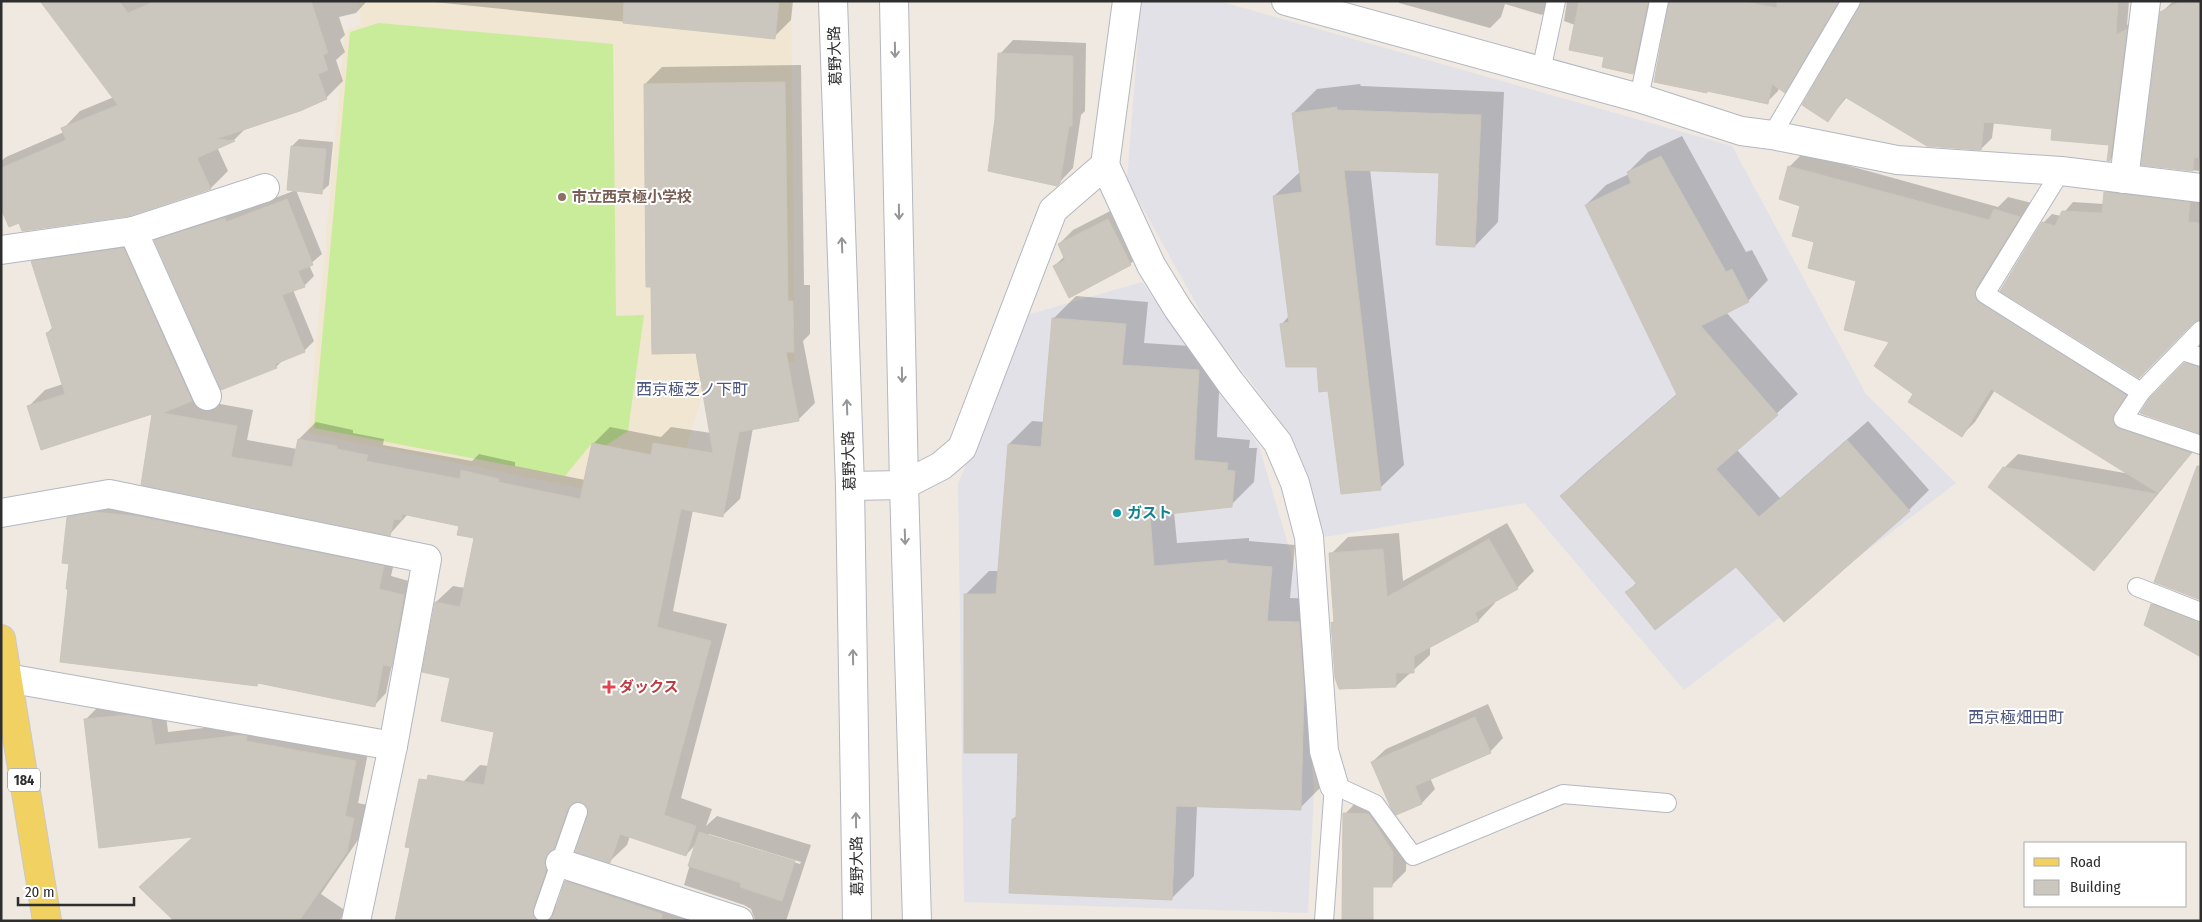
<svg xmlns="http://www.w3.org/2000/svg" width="2202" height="922" font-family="'Fira Sans Condensed','Noto Sans JP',sans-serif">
	<rect width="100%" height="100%" fill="#efe9e1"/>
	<g fill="#e3e1e8">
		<path d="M1141,1H1219L1732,146L1866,394L1956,483L1684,690L1525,503L1325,537L1279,419L1209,327L1127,180Z"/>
		<path d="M1142,282L1259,446L1298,578L1314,793L1308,913L964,902L958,484L1027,315Z"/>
	</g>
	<path fill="#f0e6d1" d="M359,1H791L795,362L716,363L702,395L669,506L308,433L345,31L361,24Z"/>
	<path fill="#c9ec9a" d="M379,23L613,44L616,316L644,315L628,431L605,446L592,443L565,476L314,428L350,32Z"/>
	<g fill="#0003" fill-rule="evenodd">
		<path d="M42,1H367L356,13L339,17L345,35L340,40L345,52L336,60L343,81L326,98L246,128L234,140L217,147L228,171L211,188L129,214L20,221L1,206V161L6,157L64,132L63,129L80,111L114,97Z"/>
		<path d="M424,1H793L791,20L774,37Z"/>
		<path d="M1399,1H1553L1542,15L1505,4L1501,17L1490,28L1399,3Z"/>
		<path d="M1567,1H1656L1644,61L1633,72L1605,56L1575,25L1564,21Z"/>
		<path d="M1670,1H1842L1796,80L1785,91L1779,87L1778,91L1767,102L1708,90L1707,91Z"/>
		<path d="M1862,1H2129L2127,25L2137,19L2121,149L2110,160V144L2053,128L1994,122L1992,138L1981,149L1847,97L1828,120Z"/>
		<path d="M2173,1H2201L2199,171L2143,164L2162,12Z"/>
		<path d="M1013,40L1086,43L1085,111L1081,115L1073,168L1057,185L996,119L1000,54Z"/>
		<path d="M801,65L804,285H810V334L803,341L815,403L798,420L753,428L740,499L723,515L693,510L673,611L727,624L681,798L712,809L706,826L717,816L811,845L786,921H397L463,782L480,765L489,766L496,731L451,677L436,602L453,586L465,588L476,537L460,525L408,514L390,534L142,484L154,413L28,407L45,390L63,384L47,333L53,327L33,262L50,245L140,232L208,383L193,399L253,410L247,440L297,449L299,439L316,422L353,430V433L384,439L383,445L472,461L479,454L515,462V466L585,480L593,444L610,427L661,437L671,427L711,433L645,84L662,67ZM582,800L590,810L610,861L627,845L630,836L686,855L696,844L684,885L744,905L751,909L755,920L583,865L566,882L557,906L549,896ZM709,834L801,862L800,864L709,836Z"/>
		<path d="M1360,84L1361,86L1504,92L1498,222L1475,246L1440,172L1370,169L1404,465L1380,488L1318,366L1282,324L1289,316L1274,196L1300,172L1293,113L1317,89Z"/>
		<path d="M1682,136L1746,252L1752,250L1768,280L1748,301L1726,312L1798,394L1737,450L1780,498L1868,421L1929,490L1909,510L1736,565L1627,593L1637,582L1562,496L1582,476L1678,393L1586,205L1606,185L1629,174L1628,172L1648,152Z"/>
		<path d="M299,139L333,142L329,185L321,192L292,146Z"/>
		<path d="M1803,153L1998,207L2008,197L2032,203L1989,286L2138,382L2129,414L2201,442L2107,556L2094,569L2004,468L2018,454L2130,474L1995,390L1975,422L1962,435L1915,393L1891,341L1858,280L1816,241L1790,166Z"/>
		<path d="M2114,183L2201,194V319L2043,223L2052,214L2061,216L2073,202L2104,204L2105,193Z"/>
		<path d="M296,190L322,254L309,265L314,276L304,286L293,290L314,341L304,351L284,359L276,367L156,241L165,231L234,209L236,213Z"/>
		<path d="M1122,205L1145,250L1130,264L1054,266L1065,256L1059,244L1073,230Z"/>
		<path d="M1076,296L1148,302L1144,343L1221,348L1217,437L1250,440L1249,448H1257L1254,482L1231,505L1174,512L1177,543L1249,538V541L1295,545L1290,598L1322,599L1323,785L1300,808L1197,805L1194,876L1171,899L1013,819L1018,815L1019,752L966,594L989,571H999L1009,444L1032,421L1045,422L1053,319Z"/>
		<path d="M2194,354L2201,356V433L2150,399Z"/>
		<path d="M108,500L396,554L391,576L416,583L403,653L392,664L386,693L374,706L259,682L257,684L70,588L69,518L81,505Z"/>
		<path d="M1507,523L1534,571L1517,588L1494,601L1495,603L1479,620L1430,646V655L1396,686L1332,623L1335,620L1331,554L1348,537L1399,533L1403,581Z"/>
		<path d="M2162,595L2201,611V653L2152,605Z"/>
		<path d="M1488,704L1503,738L1490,752L1430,778L1435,789L1422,803L1397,813L1372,762L1386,749Z"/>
		<path d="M99,706H165L168,732L257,722L369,748L358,803L367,805L360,837L321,894L346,911L339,921H174L195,836L85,720Z"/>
		<path d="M1359,799L1384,800L1407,837L1406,871L1392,885L1345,814Z"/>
	</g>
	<g fill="#cbc7bf" stroke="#cbc5ba">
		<path d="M40,1H119L128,13L155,1H311L328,53L323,55L328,70L318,74L327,99L300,111L216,139L235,141L197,158L211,189L129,216L22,231L19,223L9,227L1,209V168L66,140L61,128L118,105Z"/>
		<path d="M624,1H779L775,39L623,23Z"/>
		<path d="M1579,1H1648L1633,74L1602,67L1604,57L1569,50Z"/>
		<path d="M1669,1H1740L1777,8V1H1839L1785,93L1772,84L1768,104L1707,91V93L1654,82Z"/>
		<path d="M1862,1H2118L2116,35L2127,29L2110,161H2107L2109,145L2051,140L2052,129L1984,122L1981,150L1927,146L1845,97L1828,122L1802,105Z"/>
		<path d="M2181,1H2201V158L2194,157L2193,171L2141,165L2160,12Z"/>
		<path d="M998,53L1073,56L1072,126H1069L1060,183L1057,186L988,171L995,119Z"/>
		<path d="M785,82L788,301H793L794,352H786L799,421L739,432L723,517L681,509L657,627L711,641L664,815L696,826L686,856L620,834L610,863L575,852L588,811L582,802H576L568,808L554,849L549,852L545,859L546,870L533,909V914L538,921H395L410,848L405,847L419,779L427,780L428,775L484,785L494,732L441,721L450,678L422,672L435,602L460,607L474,538L457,535L459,526L402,514L401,520L394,519L390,536L141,485L152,414L41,450L27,406L65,394L46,333L53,330L31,261L124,248L192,401L163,413L237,426L231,457L292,467L298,439L337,446V449L368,455L366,461L460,479L461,470L499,479L498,482L580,499L592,443L651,455L653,443L713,453L696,353L652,354L651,287H646L644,84Z"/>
		<path d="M1337,107V110L1481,115L1475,247L1436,245L1439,173L1344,170L1381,490L1341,494L1328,391L1319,392L1317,367H1286L1280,324L1289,322L1273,196L1302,192L1292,113Z"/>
		<path d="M291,146L326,149L322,194L287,190Z"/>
		<path d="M1661,156L1726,272L1732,269L1749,302L1701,326L1778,415L1716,469L1759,517L1847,440L1910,511L1784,622L1736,567L1655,630L1625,592L1637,584L1560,496L1677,395L1585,205L1631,183L1627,172Z"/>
		<path d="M1788,166L1989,220L1994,209L2020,217L1976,288V299L2126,395L2113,417L2116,427L2191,453L2158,493L1991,389L1962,437L1908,402L1913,394L1874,366L1889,342L1844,330L1856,281L1808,268L1814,242L1792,236L1800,206L1779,199Z"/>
		<path d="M2104,192L2190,202L2188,222L2201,223V320L2193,323L2139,378L2000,291L2042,222L2055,226L2062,211L2102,213Z"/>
		<path d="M287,199L313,265L298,271L305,287L282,295L305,352L275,364L277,368L221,390L154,240L225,218L226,222Z"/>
		<path d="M1108,219L1131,265L1069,298L1053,266L1065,260L1058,244Z"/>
		<path d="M1052,318L1126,324L1122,365L1199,370L1194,460L1228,463L1227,470L1235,471L1232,507L1150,516L1154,566L1227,560V563L1272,567L1267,621L1299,622L1304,689L1301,810L1176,806L1172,900L1009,893L1012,819H1016L1018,753H964V594H996L1008,444L1041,447Z"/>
		<path d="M2184,363L2201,367V434L2140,413L2149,399Z"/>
		<path d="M2197,466H2201V600L2154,582Z"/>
		<path d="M2003,467L2157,494L2094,571L1988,487Z"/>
		<path d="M95,512L136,516L384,566L379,589L404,595L392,667L383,665L375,707L258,683L257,686L60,662L68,589H66L69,564L62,563L67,517Z"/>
		<path d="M1489,539L1518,589L1475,613L1479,621L1414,656V673H1396V687L1339,689L1335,678L1331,622L1334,623L1329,553L1383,549L1387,597Z"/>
		<path d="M2151,604L2201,622V657L2144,625Z"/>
		<path d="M126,715L151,719L155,745L243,735L247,736L246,741L356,761L345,816L354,818L347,852L299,921H174L139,887L193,837L99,848L84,719Z"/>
		<path d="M1475,717L1491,753L1415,786L1422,804L1396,815L1391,808L1371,762Z"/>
		<path d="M1343,813L1369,814L1393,852L1392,887H1373V921H1342Z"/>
		<path d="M699,832L795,861L782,901L740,887L741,883L688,866Z"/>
		<path d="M565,881L662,914L661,921H549L553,916Z"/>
	</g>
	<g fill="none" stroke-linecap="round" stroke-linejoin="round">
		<defs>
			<g id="service">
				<path d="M1541,71L1556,1"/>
				<path d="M1639,98L1659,1"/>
				<path d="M1772,135L1851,1"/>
				<path d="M2061,171L1985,294L2141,392"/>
				<path d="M2201,330L2141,392L2123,419L2201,445"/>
				<path d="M2182,351L2201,357"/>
				<path d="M2137,587L2201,612"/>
				<path d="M543,912L578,812"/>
				<path d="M1324,921L1334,785L1375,804L1413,856L1563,794L1667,803"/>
			</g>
			<g id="minor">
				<path d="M1286,1L1639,98L1741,131L1772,135L1897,160L2061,171L2201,188"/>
				<path d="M1105,165L1151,265L1178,309L1230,382L1278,443L1295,483L1309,537L1324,751L1334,785"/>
				<path d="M2124,179L2146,1"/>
				<path d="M133,231L207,396"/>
				<path d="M1,250L133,231L265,188"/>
				<path d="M850,486L904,485L941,466L962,448L1053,210L1105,165L1127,1"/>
				<path d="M1,513L109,494L427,559L393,746L356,921"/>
				<path d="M7,678L393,746"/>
				<path d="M560,863L739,921"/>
			</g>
			<g id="tertiary">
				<path d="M833,1L850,486L857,921"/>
				<path d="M894,1L904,485L917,921"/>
			</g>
			<path id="primary" d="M1,639L47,921"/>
		</defs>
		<use href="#service" stroke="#b4b7c1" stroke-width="20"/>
		<use href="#minor" stroke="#b4b7c1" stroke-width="30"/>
		<use href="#tertiary" stroke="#b4b7c1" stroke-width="30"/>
		<use href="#primary" stroke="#c9c9c9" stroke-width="30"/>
		<use href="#service" stroke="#fff" stroke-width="18"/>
		<use href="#minor" stroke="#fff" stroke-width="28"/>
		<use href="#tertiary" stroke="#fff" stroke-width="28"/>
		<use href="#primary" stroke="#f2d163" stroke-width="28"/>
	</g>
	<defs><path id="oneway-shaft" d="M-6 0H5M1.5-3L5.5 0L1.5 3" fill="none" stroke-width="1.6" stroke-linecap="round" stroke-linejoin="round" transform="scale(1.25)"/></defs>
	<g stroke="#969696">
		<use href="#oneway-shaft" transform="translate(895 50) rotate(89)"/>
		<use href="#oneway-shaft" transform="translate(899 212) rotate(89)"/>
		<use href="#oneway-shaft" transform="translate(842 245) rotate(-92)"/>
		<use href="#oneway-shaft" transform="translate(902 375) rotate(89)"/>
		<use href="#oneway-shaft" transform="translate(847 407) rotate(-92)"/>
		<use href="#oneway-shaft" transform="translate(905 537) rotate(88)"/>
		<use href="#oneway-shaft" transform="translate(853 657) rotate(-91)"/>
		<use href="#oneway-shaft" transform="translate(856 820) rotate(-91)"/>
	</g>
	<circle fill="#8d6e63" stroke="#fff" stroke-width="2" cx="562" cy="197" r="5"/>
	<circle fill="#0f9aa8" stroke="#fff" stroke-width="2" cx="1117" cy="513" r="5"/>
	<path fill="#e0444e" stroke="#fff" stroke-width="2" d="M606.5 679.5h5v5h5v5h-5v5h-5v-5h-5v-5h5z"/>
	<g text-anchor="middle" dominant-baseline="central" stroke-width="4" stroke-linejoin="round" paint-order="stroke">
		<rect fill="#fff" stroke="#6d6d6d" stroke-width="1" x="8" y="768.5" width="32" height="23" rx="4"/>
		<g font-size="14" font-weight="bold" fill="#2e2e2e">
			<text x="24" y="780">184</text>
		</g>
		<g font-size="15" fill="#2e2e2e" stroke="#fff">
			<text transform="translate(835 56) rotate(-92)">葛野大路</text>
			<text transform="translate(849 461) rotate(-92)">葛野大路</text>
			<text transform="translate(857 866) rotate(-91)">葛野大路</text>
		</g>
		<g font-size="15" font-weight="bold" fill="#785e54" stroke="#fff" text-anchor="start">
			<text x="572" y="197">市立西京極小学校</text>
		</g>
		<g font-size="15" font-weight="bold" fill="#0d838f" stroke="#fff" text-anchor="start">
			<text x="1127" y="513">ガスト</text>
		</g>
		<g font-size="15" font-weight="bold" fill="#be3a42" stroke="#fff" text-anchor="start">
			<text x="619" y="687">ダックス</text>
		</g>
		<g font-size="16" fill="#4d5680" stroke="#fff">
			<text x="692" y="389">西京極芝ノ下町</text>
			<text x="2016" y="717">西京極畑田町</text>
		</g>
	</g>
	<rect width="2202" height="922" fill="none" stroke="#2e2e2e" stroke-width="5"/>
	<rect x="2024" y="842" width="162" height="65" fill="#ffffff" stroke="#ababab"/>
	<rect x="2034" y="858" width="25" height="8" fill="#f2d163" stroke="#ababab"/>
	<text x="2070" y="867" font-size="15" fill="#2e2e2e">Road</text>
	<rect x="2034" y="880" width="25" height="15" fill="#cbc7bf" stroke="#ababab"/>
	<text x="2070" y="892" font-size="15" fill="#2e2e2e">Building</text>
	<path d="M18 897v8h116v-8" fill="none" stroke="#2e2e2e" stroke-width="2.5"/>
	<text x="25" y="897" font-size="15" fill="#2e2e2e" stroke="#ffffff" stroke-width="4" paint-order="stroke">20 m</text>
</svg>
